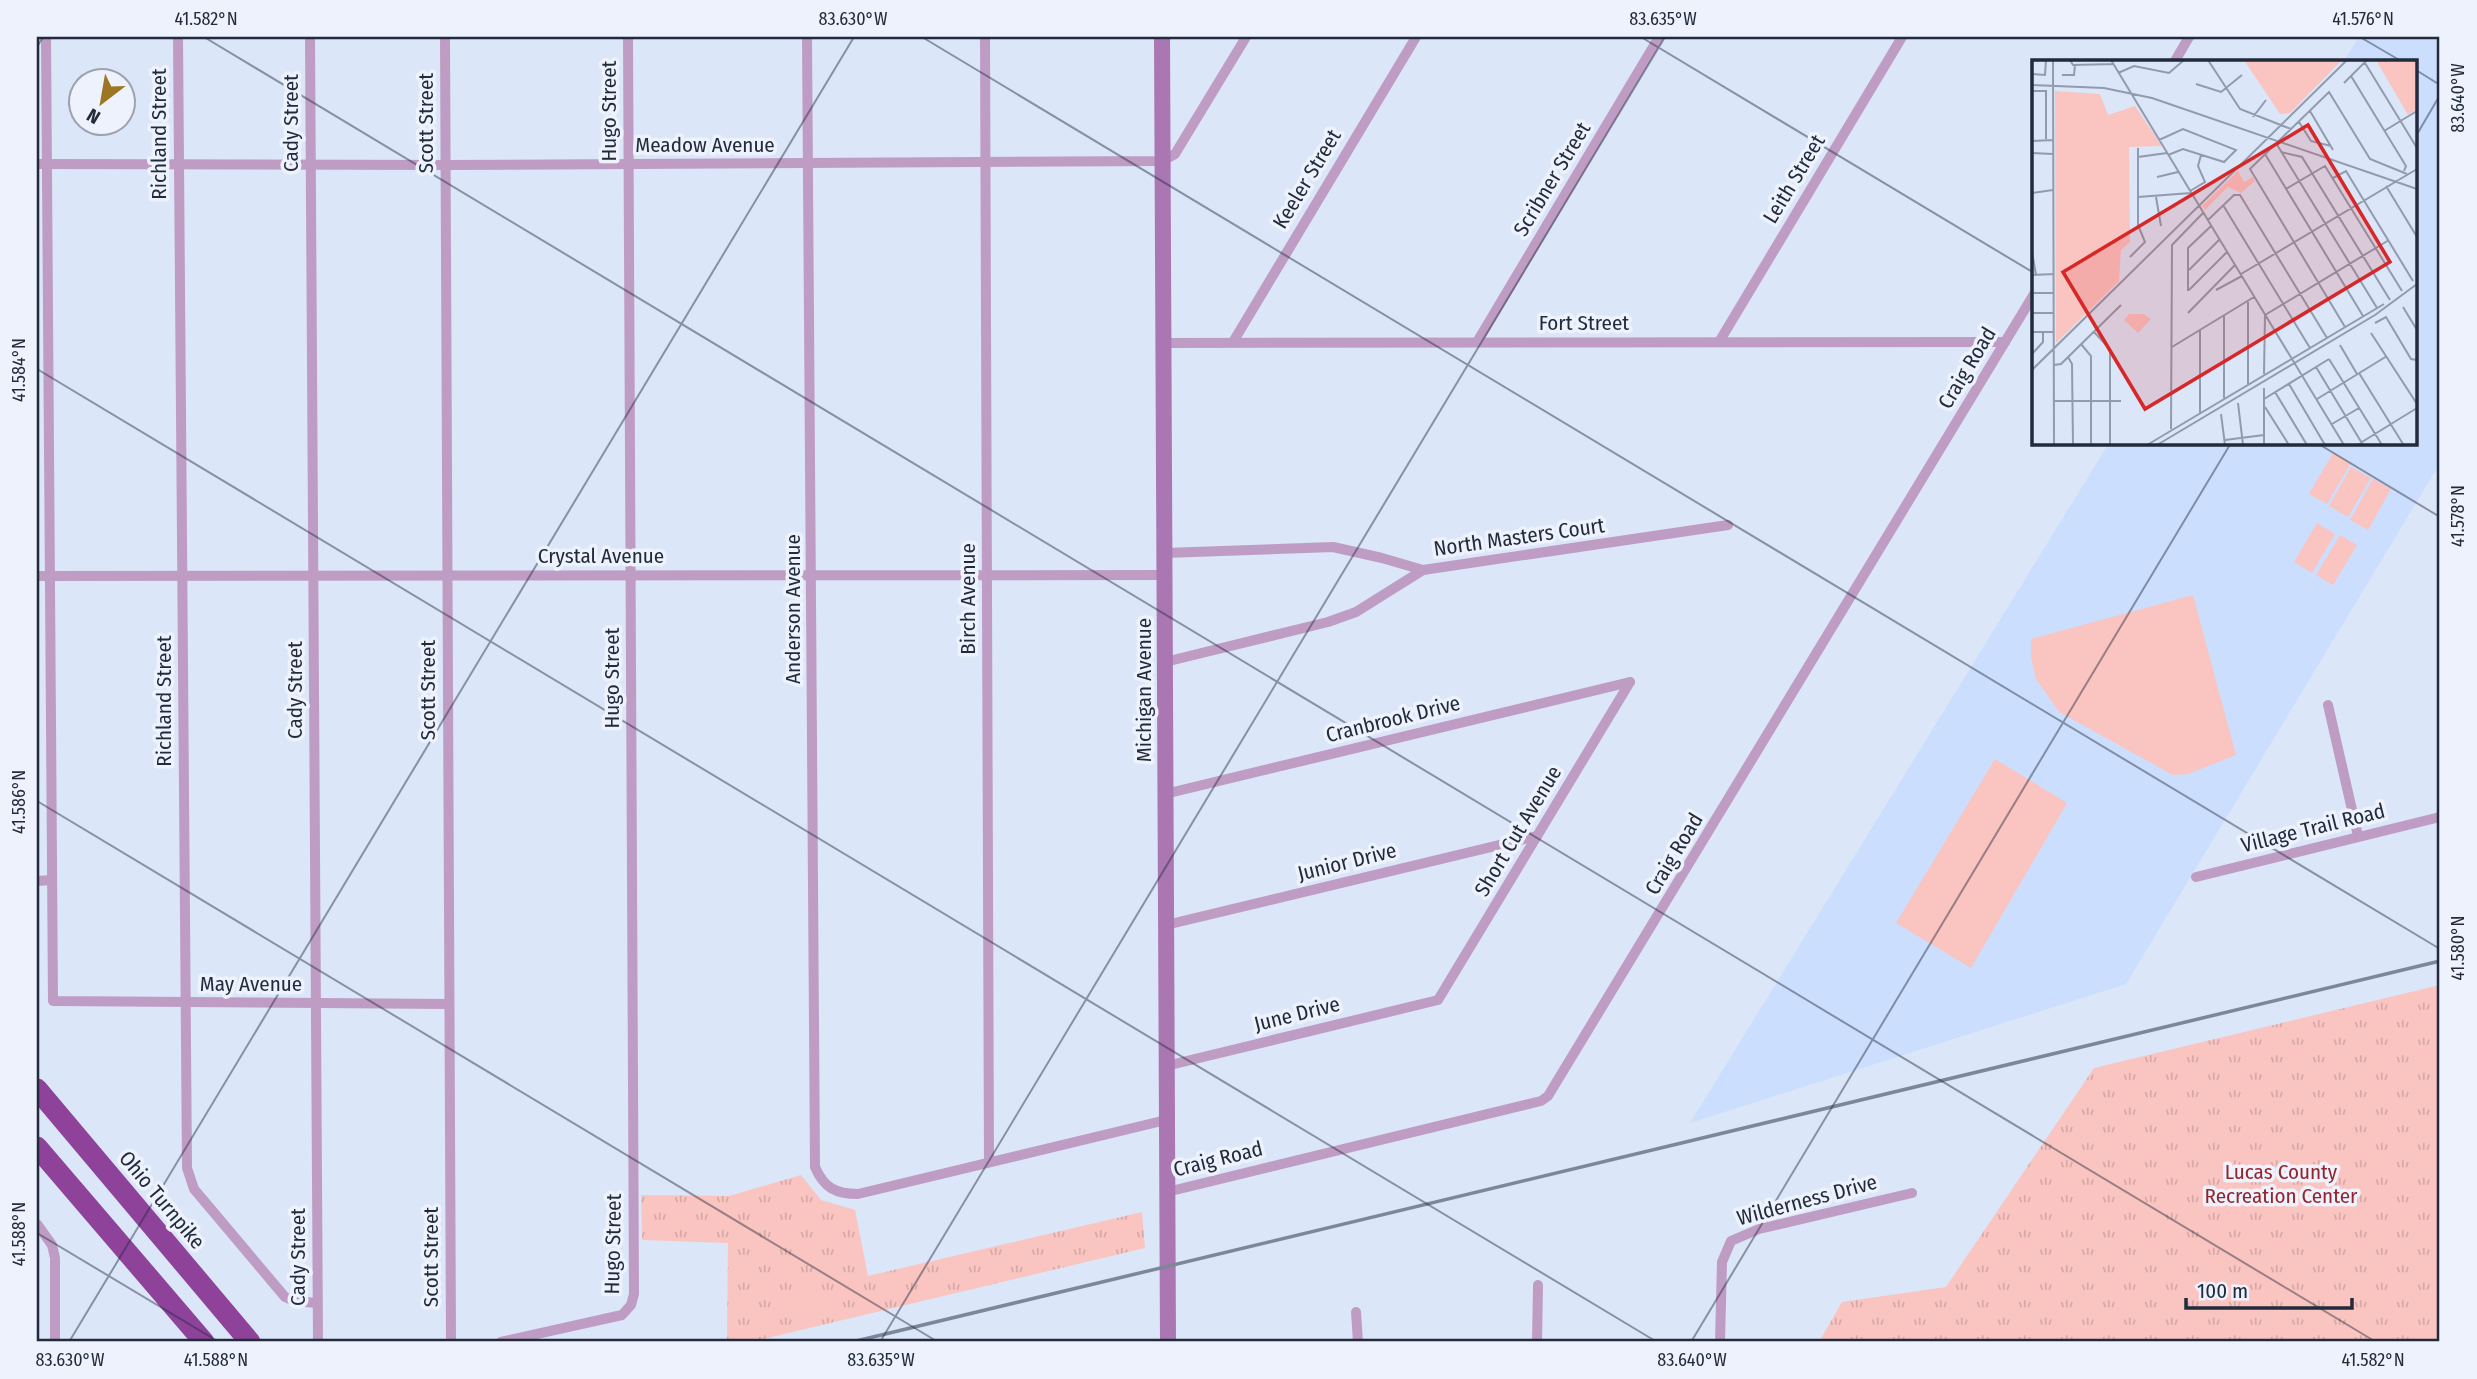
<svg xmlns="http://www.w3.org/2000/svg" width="2477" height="1379" font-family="'Fira Sans Condensed',sans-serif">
	<defs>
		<pattern id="park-tufts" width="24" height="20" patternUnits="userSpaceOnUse" patternTransform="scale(1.75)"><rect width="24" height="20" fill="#fac4c1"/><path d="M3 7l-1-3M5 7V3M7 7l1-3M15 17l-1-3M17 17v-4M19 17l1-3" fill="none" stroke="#d6a9a7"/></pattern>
	</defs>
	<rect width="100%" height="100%" fill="#dbe6f8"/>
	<path fill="#ccdefd" d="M2359,37H2440V463L2126,984L1690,1123L2109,443H2416V61H2344Z"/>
	<g fill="url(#park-tufts)">
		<path d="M2440,985V1342H1819L1842,1302L1946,1287L2094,1068Z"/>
		<path d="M801,1175L821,1200L855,1210L868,1276L1142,1212L1145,1248L750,1342H727L728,1243L642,1240L641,1195L729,1196Z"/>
	</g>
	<g fill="#fac4c1">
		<path d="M2333,453L2351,463L2327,504L2309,494Z"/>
		<path d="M2351,467L2371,478L2348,517L2329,506Z"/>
		<path d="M2373,479L2391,489L2368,530L2350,520Z"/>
		<path d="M2317,523L2335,534L2312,573L2294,562Z"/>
		<path d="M2340,535L2357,545L2333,585L2316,575Z"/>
		<path d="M2193,595L2236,755L2188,774L2173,775L2059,712L2036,679L2031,658V639Z"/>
		<path d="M1995,759L2067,803L1971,968L1896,923Z"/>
		<path d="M818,1291L821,1305L782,1315L779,1301Z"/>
	</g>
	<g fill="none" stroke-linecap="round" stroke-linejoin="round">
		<g stroke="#bf9cc4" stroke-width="10">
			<path d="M46,37L53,1001L449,1004"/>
			<path d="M178,37L187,1168L194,1189L285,1297L294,1301L317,1303"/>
			<path d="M310,37L318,1342"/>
			<path d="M445,37L451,1342"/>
			<path d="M807,37L815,1167C824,1188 836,1194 858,1194L1166,1120"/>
			<path d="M985,37L989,1162"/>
			<path d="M2175,61L2189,37"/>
			<path d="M37,164L446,165L1162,161L1175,154L1246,37"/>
			<path d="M1233,342L1416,37"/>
			<path d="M1477,342L1659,37"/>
			<path d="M1719,342L1902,37"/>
			<path d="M1164,343L2005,342"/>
			<path d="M1165,553L1333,547L1382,558L1423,570"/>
			<path d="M37,576L1165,575"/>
			<path d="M1165,662L1328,622L1356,612L1423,570L1728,525"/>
			<path d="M2328,705L2358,836"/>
			<path d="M1165,794L1630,682"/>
			<path d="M2196,877L2440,817"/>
			<path d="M37,881L52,880"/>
			<path d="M1166,925L1537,836"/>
			<path d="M1166,1066L1438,1000L1630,682"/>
			<path d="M1167,1192L1541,1101L1548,1096L2034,294"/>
			<path d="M37,1224L52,1245L55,1258V1342"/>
			<path d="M1356,1312L1358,1342"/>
			<path d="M501,1342L622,1315L631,1305L634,1294L628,37"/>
			<path d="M1537,1342L1538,1285"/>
			<path d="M1720,1342L1722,1262L1731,1241L1759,1229L1912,1193"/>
		</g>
		<path stroke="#ab77b2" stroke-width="16" d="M1162,37L1168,1342"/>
		<g stroke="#8e4299" stroke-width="21">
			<path d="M37,1089L250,1342"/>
			<path d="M37,1147L204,1342"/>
		</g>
		<path stroke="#7d8798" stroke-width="3.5" d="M852,1342L2440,961"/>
	</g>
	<path fill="none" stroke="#222b3c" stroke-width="2" stroke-opacity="0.45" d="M204,37L2376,1342M922,37L2440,949M1641,37L2034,273M2360,37L2401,61M37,47L43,37M2416,70L2440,85M2416,136L2440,95M37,369L1657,1342M2317,443L2440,517M37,801L938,1342M37,1233L219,1342M69,1342L854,37M880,1342L1665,37M1691,1342L2231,443"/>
	<g text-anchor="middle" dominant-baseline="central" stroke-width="7" stroke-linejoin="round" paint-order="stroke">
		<g font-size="21" fill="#222b3c" stroke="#edf2fc">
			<text transform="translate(609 111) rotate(-90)">Hugo Street</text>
			<text transform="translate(291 123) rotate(-90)">Cady Street</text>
			<text transform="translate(426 123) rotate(-90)">Scott Street</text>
			<text transform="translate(159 134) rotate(-90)">Richland Street</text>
			<text x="705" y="145">Meadow Avenue</text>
			<text transform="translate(1307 179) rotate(-59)">Keeler Street</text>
			<text transform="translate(1552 179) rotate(-59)">Scribner Street</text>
			<text transform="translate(1794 179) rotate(-59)">Leith Street</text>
			<text x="1584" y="323">Fort Street</text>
			<text transform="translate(1967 368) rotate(-59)">Craig Road</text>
			<text transform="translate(1519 537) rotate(-8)">North Masters Court</text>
			<text x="601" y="556">Crystal Avenue</text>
			<text transform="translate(968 599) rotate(-90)">Birch Avenue</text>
			<text transform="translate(793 609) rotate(-90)">Anderson Avenue</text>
			<text transform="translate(612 678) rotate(-90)">Hugo Street</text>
			<text transform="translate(295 690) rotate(-90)">Cady Street</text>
			<text transform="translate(428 690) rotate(-90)">Scott Street</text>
			<text transform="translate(1144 690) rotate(-90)">Michigan Avenue</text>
			<text transform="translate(164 701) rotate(-90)">Richland Street</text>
			<text transform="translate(1393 719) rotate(-14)">Cranbrook Drive</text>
			<text transform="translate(2313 828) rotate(-14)">Village Trail Road</text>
			<text transform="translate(1518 831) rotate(-59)">Short Cut Avenue</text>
			<text transform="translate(1674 854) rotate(-59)">Craig Road</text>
			<text transform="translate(1347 862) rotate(-14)">Junior Drive</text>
			<text x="251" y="984">May Avenue</text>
			<text transform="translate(1297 1014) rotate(-14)">June Drive</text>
			<text transform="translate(1218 1159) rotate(-14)">Craig Road</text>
			<text transform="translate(162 1200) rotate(50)">Ohio Turnpike</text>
			<text transform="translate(1807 1200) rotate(-15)">Wilderness Drive</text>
			<text transform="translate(613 1244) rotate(-89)">Hugo Street</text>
			<text transform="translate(298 1257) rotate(-90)">Cady Street</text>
			<text transform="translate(431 1257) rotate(-90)">Scott Street</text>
		</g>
		<g font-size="21" fill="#94252c" stroke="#edf2fc">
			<text x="2281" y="1172">Lucas County<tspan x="2281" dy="24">Recreation Center</tspan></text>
		</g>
	</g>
	<g transform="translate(2032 60)">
		<rect width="385" height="385" fill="#dbe6f8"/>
		<path d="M212,0H310L258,53L248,54Z" fill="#fac4c1"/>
		<path d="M344,0H385V49L376,55ZM23,31L68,34L76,55L103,46L130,86L97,87L98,182L89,190L87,221L24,283ZM206,111L212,122L221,117L223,121L209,133L196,127L173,150L170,146Z" fill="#fac4c1"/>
		<path d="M58,88L59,105L41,106L46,93ZM61 98a9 9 0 1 1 18 0a9 9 0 1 1-18 0ZM42 118a9 9 0 1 1 18 0a9 9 0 1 1-18 0ZM81,110L75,126L94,127L83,141L71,130L74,126L63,129V110ZM39 147a12 12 0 1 1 24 0a12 12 0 1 1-24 0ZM73 157a9 9 0 1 1 18 0a9 9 0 1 1-18 0ZM97,254H112L119,259L106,273L92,260Z" fill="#fac4c1"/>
		<path fill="none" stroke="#919bad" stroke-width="2" d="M21,0L22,385M38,0L41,5L81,4M79,0L312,385M176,0L208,49L259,69M333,3L385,88M86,13L102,6L137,13L152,0M0,14L13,15L14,0M30,15H42L43,5M319,16L374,106L372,111M312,23L335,0M164,24L189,32L210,15M0,25L72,28L120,38L385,129M0,31H14V79M278,51L301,90M221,57L234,40M267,62L279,81L299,86M352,71L385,51M127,80L151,69L204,90L192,102L151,89L136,95M0,81L21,80M244,83L345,248M249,92L270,97L358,240M0,93L21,94M233,94L331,256M106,97L135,93M125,117L146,112M301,118L314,111L381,221M354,126L385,177M254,129L293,106L370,231M158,131L173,122L166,106L169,95M0,133L21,130M106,137L159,133M124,137L129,166M191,145L278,288M176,160L202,135H208L295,278M0,192L4,215M98,197L113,182L106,165V88M157,210L188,179M209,214L385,109M0,215L22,214M157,230L195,192M184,230L210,216M156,231V188L179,166M0,233H22M371,247L385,270M0,253H22M156,253L203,205M192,256V338M343,263L354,257L379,299L385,300M313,267L218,109L297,32L338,99L375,114M168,270V353M0,272H22M62,272L78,289V385M339,273L385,344M49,284L59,296V385M308,285L325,314M140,287L222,237M0,294L11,282V272M36,297L40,304L41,385M297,299L350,385M22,305L29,304L89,245M284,307L331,385M0,310L315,0M327,313L371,384M232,314L233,255L357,180M216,324V242M257,324L293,385M243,332L275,385M232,339L297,299M285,339L355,296M22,341H89M206,343L211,385M233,347L257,385M189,354L193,385M300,364L327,348M139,369L140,185L171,153M193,380L232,375M115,385L352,244M125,385L343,255L385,224M232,385V328M325,385L385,348"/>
		<path fill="#d62828" fill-opacity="0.15" stroke="#d62828" stroke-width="3.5" d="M276,65L358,202L113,349L31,212Z"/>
		<rect width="385" height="385" fill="none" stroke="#222b3c" stroke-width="3.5"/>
	</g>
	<rect width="2477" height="1379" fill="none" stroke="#edf2fc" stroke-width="77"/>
	<g transform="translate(102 102) rotate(211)"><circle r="33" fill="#edf2fc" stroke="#9ca2af" stroke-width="2"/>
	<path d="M0-5L12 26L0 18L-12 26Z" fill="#9d7623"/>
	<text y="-10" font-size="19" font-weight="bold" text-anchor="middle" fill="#222b3c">N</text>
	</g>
	<path d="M2186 1298v10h166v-10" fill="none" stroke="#222b3c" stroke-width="3.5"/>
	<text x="2197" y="1298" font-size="21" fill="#222b3c" stroke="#edf2fc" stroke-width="5" paint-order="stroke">100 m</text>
	<rect x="38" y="38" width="2400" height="1302" fill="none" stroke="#222b3c" stroke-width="2.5"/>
	<g font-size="18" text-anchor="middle" fill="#222b3c">
		<text x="206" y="25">41.582°N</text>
		<text x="853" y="25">83.630°W</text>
		<text x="1663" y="25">83.635°W</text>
		<text x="2363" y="25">41.576°N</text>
		<text transform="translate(2458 98) rotate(-90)" y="6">83.640°W</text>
		<text transform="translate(19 370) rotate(-90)" y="6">41.584°N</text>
		<text transform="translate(2458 516) rotate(-90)" y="6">41.578°N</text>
		<text transform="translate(19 802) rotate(-90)" y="6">41.586°N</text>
		<text transform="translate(2458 948) rotate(-90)" y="6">41.580°N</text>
		<text transform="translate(19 1234) rotate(-90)" y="6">41.588°N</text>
		<text x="70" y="1366">83.630°W</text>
		<text x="216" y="1366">41.588°N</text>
		<text x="881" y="1366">83.635°W</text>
		<text x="1692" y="1366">83.640°W</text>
		<text x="2373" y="1366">41.582°N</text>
	</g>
</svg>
